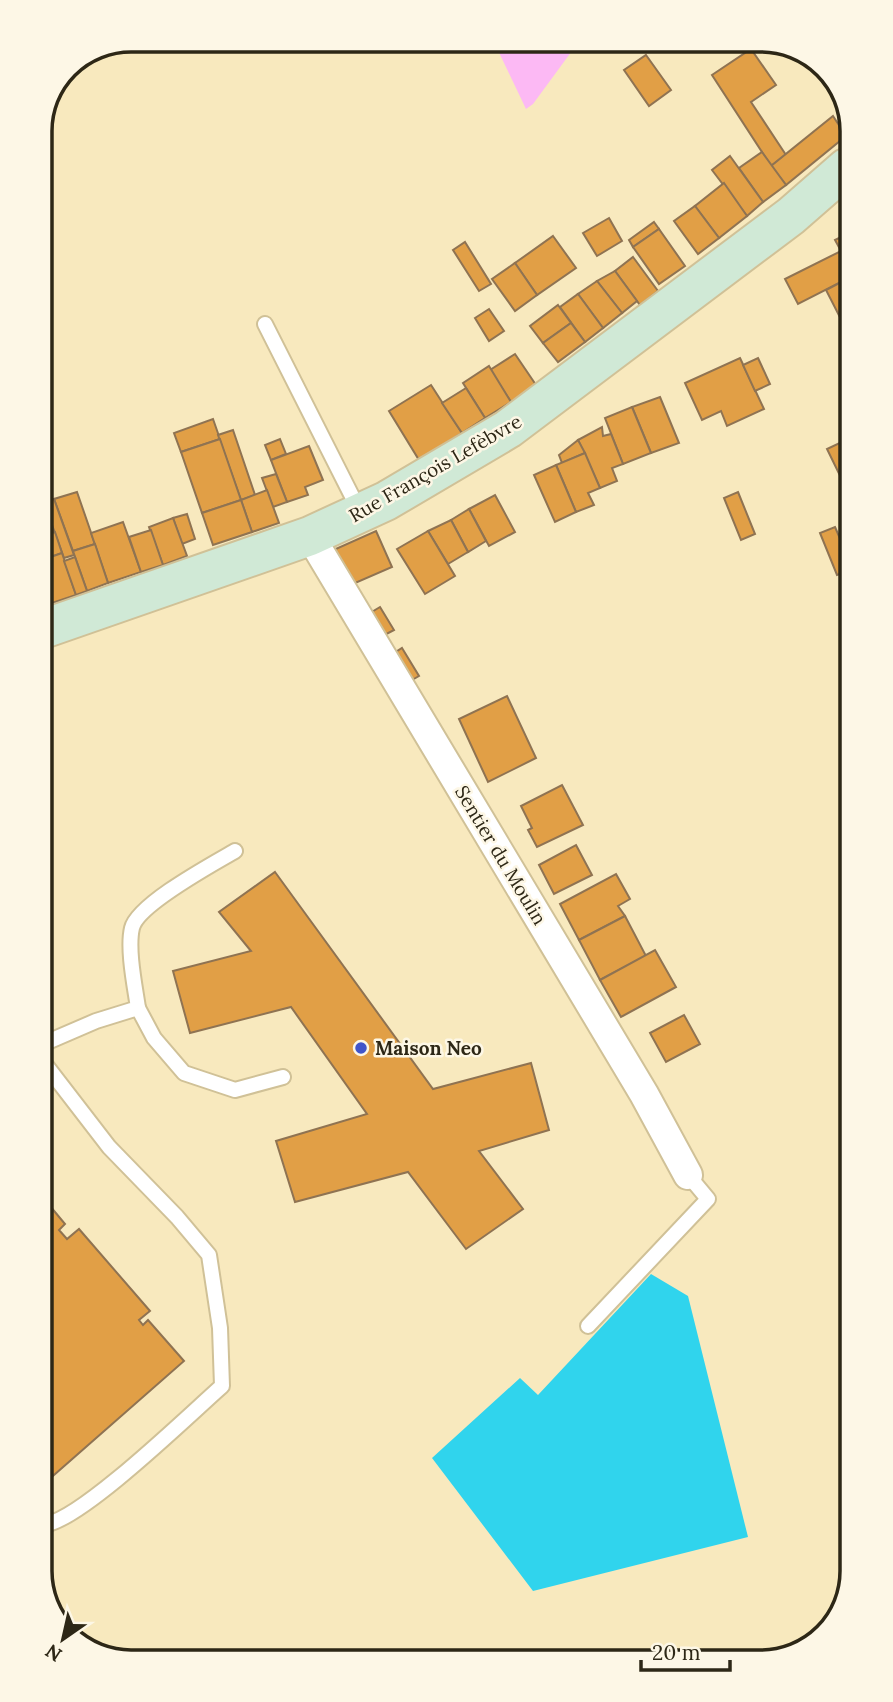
<svg xmlns="http://www.w3.org/2000/svg" width="893" height="1702" font-family="Lora,serif">
	<rect width="100%" height="100%" fill="#f8e9be"/>
	<path fill="#fcb9f4" d="M493,40H580L533,104L526,109Z"/>
	<path fill="#30d4ed" d="M651,1274L688,1296L748,1537L533,1591L432,1458L520,1378L538,1395Z"/>
	<g fill="#e19f46" stroke="#8f7352" stroke-width="2">
		<path d="M751,49L776,85L751,102L786,155L771,166L712,75Z"/>
		<path d="M646,55L671,90L649,106L624,70Z"/>
		<path d="M833,116L846,136L786,185L771,166Z"/>
		<path d="M762,152L786,185L763,202L739,168Z"/>
		<path d="M730,156L763,202L747,216L712,170Z"/>
		<path d="M724,183L747,216L719,238L695,206Z"/>
		<path d="M695,206L719,238L698,254L674,221Z"/>
		<path d="M609,218L622,241L597,256L583,233Z"/>
		<path d="M654,222L659,229L633,247L629,240Z"/>
		<path d="M659,229L685,266L659,284L633,247Z"/>
		<path d="M847,234V262L835,240Z"/>
		<path d="M553,236L576,268L537,295L515,263Z"/>
		<path d="M465,242L491,284L479,291L453,250Z"/>
		<path d="M841,251L847,262V279L798,304L785,279Z"/>
		<path d="M633,257L658,291L640,305L615,271Z"/>
		<path d="M515,263L537,295L515,311L492,279Z"/>
		<path d="M615,271L637,301L622,313L597,281Z"/>
		<path d="M847,279V331L826,290Z"/>
		<path d="M597,281L622,313L603,328L578,294Z"/>
		<path d="M578,294L603,328L585,342L560,307Z"/>
		<path d="M558,305L571,323L543,343L530,326Z"/>
		<path d="M489,309L504,331L489,341L475,318Z"/>
		<path d="M571,323L585,342L558,362L543,343Z"/>
		<path d="M515,354L536,385L511,402L490,370Z"/>
		<path d="M740,358L764,409L727,426L721,411L702,420L685,383Z"/>
		<path d="M758,358L770,384L755,391L743,365Z"/>
		<path d="M489,366L511,402L485,418L463,383Z"/>
		<path d="M431,385L462,433L419,460L389,411Z"/>
		<path d="M466,388L485,418L462,433L442,403Z"/>
		<path d="M660,397L679,443L651,453L632,407Z"/>
		<path d="M632,407L651,453L623,464L605,418Z"/>
		<path d="M213,419L220,439L181,452L174,433Z"/>
		<path d="M602,427L603,436L611,434L623,464L612,468L617,481L600,488L578,440Z"/>
		<path d="M233,430L255,495L241,500L218,435Z"/>
		<path d="M220,439L241,500L202,513L181,452Z"/>
		<path d="M280,439L286,454L271,460L265,445Z"/>
		<path d="M848,439V490H847L827,449Z"/>
		<path d="M578,440L585,453L562,463L559,455Z"/>
		<path d="M309,446L323,480L305,487L308,495L287,502L271,460Z"/>
		<path d="M585,453L600,488L588,493L594,505L576,512L556,465Z"/>
		<path d="M556,465L576,512L555,522L534,475Z"/>
		<path d="M276,474L287,502L273,507L262,478Z"/>
		<path d="M267,490L279,523L252,532L241,500Z"/>
		<path d="M77,492L95,544L73,551L54,499Z"/>
		<path d="M738,492L755,534L741,540L724,498Z"/>
		<path d="M495,495L515,532L489,546L469,509Z"/>
		<path d="M42,498L55,532L42,536Z"/>
		<path d="M54,499L74,555L64,558L44,503Z"/>
		<path d="M241,500L252,532L213,545L202,513Z"/>
		<path d="M469,509L486,541L468,552L451,520Z"/>
		<path d="M187,514L195,539L182,544L173,518Z"/>
		<path d="M173,518L187,556L163,565L149,527Z"/>
		<path d="M451,520L468,552L448,564L428,531Z"/>
		<path d="M123,522L141,572L108,583L91,533Z"/>
		<path d="M835,527L848,557V571L837,575L820,533Z"/>
		<path d="M151,530L163,565L141,572L129,537Z"/>
		<path d="M376,531L392,567L346,587L329,552Z"/>
		<path d="M428,531L455,576L425,594L397,549Z"/>
		<path d="M55,532L62,553L42,560V536Z"/>
		<path d="M95,544L108,583L87,591L73,551Z"/>
		<path d="M62,553L76,595L43,606L42,560Z"/>
		<path d="M75,557L87,591L76,595L64,561Z"/>
		<path d="M380,607L394,630L379,638L365,616Z"/>
		<path d="M402,648L419,676L407,683L391,655Z"/>
		<path d="M507,696L536,758L488,782L459,719Z"/>
		<path d="M562,785L583,825L537,847L528,830L532,828L521,806Z"/>
		<path d="M576,845L592,875L554,894L539,865Z"/>
		<path d="M275,872L433,1089L531,1063L549,1130L479,1151L523,1209L466,1249L408,1172L295,1202L276,1141L367,1114L291,1007L190,1033L173,971L251,951L219,912Z"/>
		<path d="M616,874L630,899L618,906L625,916L579,940L560,904Z"/>
		<path d="M625,916L646,956L600,980L579,940Z"/>
		<path d="M655,950L676,987L621,1017L600,980Z"/>
		<path d="M684,1015L700,1044L666,1062L650,1033Z"/>
		<path d="M45,1200L65,1224L59,1230L67,1239L79,1229L150,1311L139,1320L143,1325L148,1320L184,1361L46,1482Z"/>
	</g>
	<g fill="none" stroke-linecap="round" stroke-linejoin="round">
		<defs>
			<g id="service">
				<path d="M265,324L360,512"/>
				<path d="M138,1008L154,1038L184,1073L235,1090L283,1077"/>
				<path d="M45,1043L96,1021L138,1008C135,987 127,949 132,928C138,904 213,864 235,851"/>
				<path d="M45,1064L109,1147L177,1217L209,1255L220,1328L222,1386C188,1416 84,1517 47,1524"/>
				<path d="M588,1326L708,1199L688,1175"/>
			</g>
			<path id="minor" d="M310,536L644,1094L688,1175"/>
			<path id="secondary" d="M43,629L310,536L386,501L508,429L791,216L846,168"/>
		</defs>
		<use href="#service" stroke="#d0c197" stroke-width="18"/>
		<use href="#minor" stroke="#d0c197" stroke-width="32"/>
		<use href="#secondary" stroke="#d0c197" stroke-width="42"/>
		<use href="#service" stroke="#fff" stroke-width="14"/>
		<use href="#minor" stroke="#fff" stroke-width="28"/>
		<use href="#secondary" stroke="#d0e9d6" stroke-width="38"/>
	</g>
	<circle fill="#4155c9" stroke="#fdf7e6" stroke-width="2.5" cx="361" cy="1048" r="7"/>
	<g text-anchor="middle" dominant-baseline="central" stroke-width="5" stroke-linejoin="round" paint-order="stroke">
		<g font-size="19" fill="#2d2716" stroke="#fdf7e6">
			<text transform="translate(435 468) rotate(-30)">Rue François Lefèbvre</text>
			<text transform="translate(501 855) rotate(59)">Sentier du Moulin</text>
		</g>
		<g font-size="19" font-weight="bold" fill="#2d2716" stroke="#fdf7e6" text-anchor="start">
			<text x="375" y="1048">Maison Neo</text>
		</g>
	</g>
	<path d="M0 0H893V1702H0ZM131 52H761A79 79 0 0 1 840 131V1571A79 79 0 0 1 761 1650H131A79 79 0 0 1 52 1571V131A79 79 0 0 1 131 52Z" fill="#fdf7e6" fill-rule="evenodd"/>
	<path fill="none" stroke="#2d2716" stroke-width="3.5" d="M131 52H761A79 79 0 0 1 840 131V1571A79 79 0 0 1 761 1650H131A79 79 0 0 1 52 1571V131A79 79 0 0 1 131 52Z"/>
	<g transform="translate(63 1639) rotate(214)" stroke="#fdf7e6" stroke-width="5" paint-order="stroke">
	<path d="M0-5L12 26L0 18L-12 26Z" fill="#2d2716"/>
	<text y="-10" font-size="19" font-weight="bold" text-anchor="middle" fill="#2d2716">N</text>
	</g>
	<path d="M641 1660v10h89v-10" fill="none" stroke="#2d2716" stroke-width="3.5"/>
	<text x="652" y="1660" font-size="21" fill="#2d2716" stroke="#fdf7e6" stroke-width="5" paint-order="stroke">20 m</text>
</svg>
